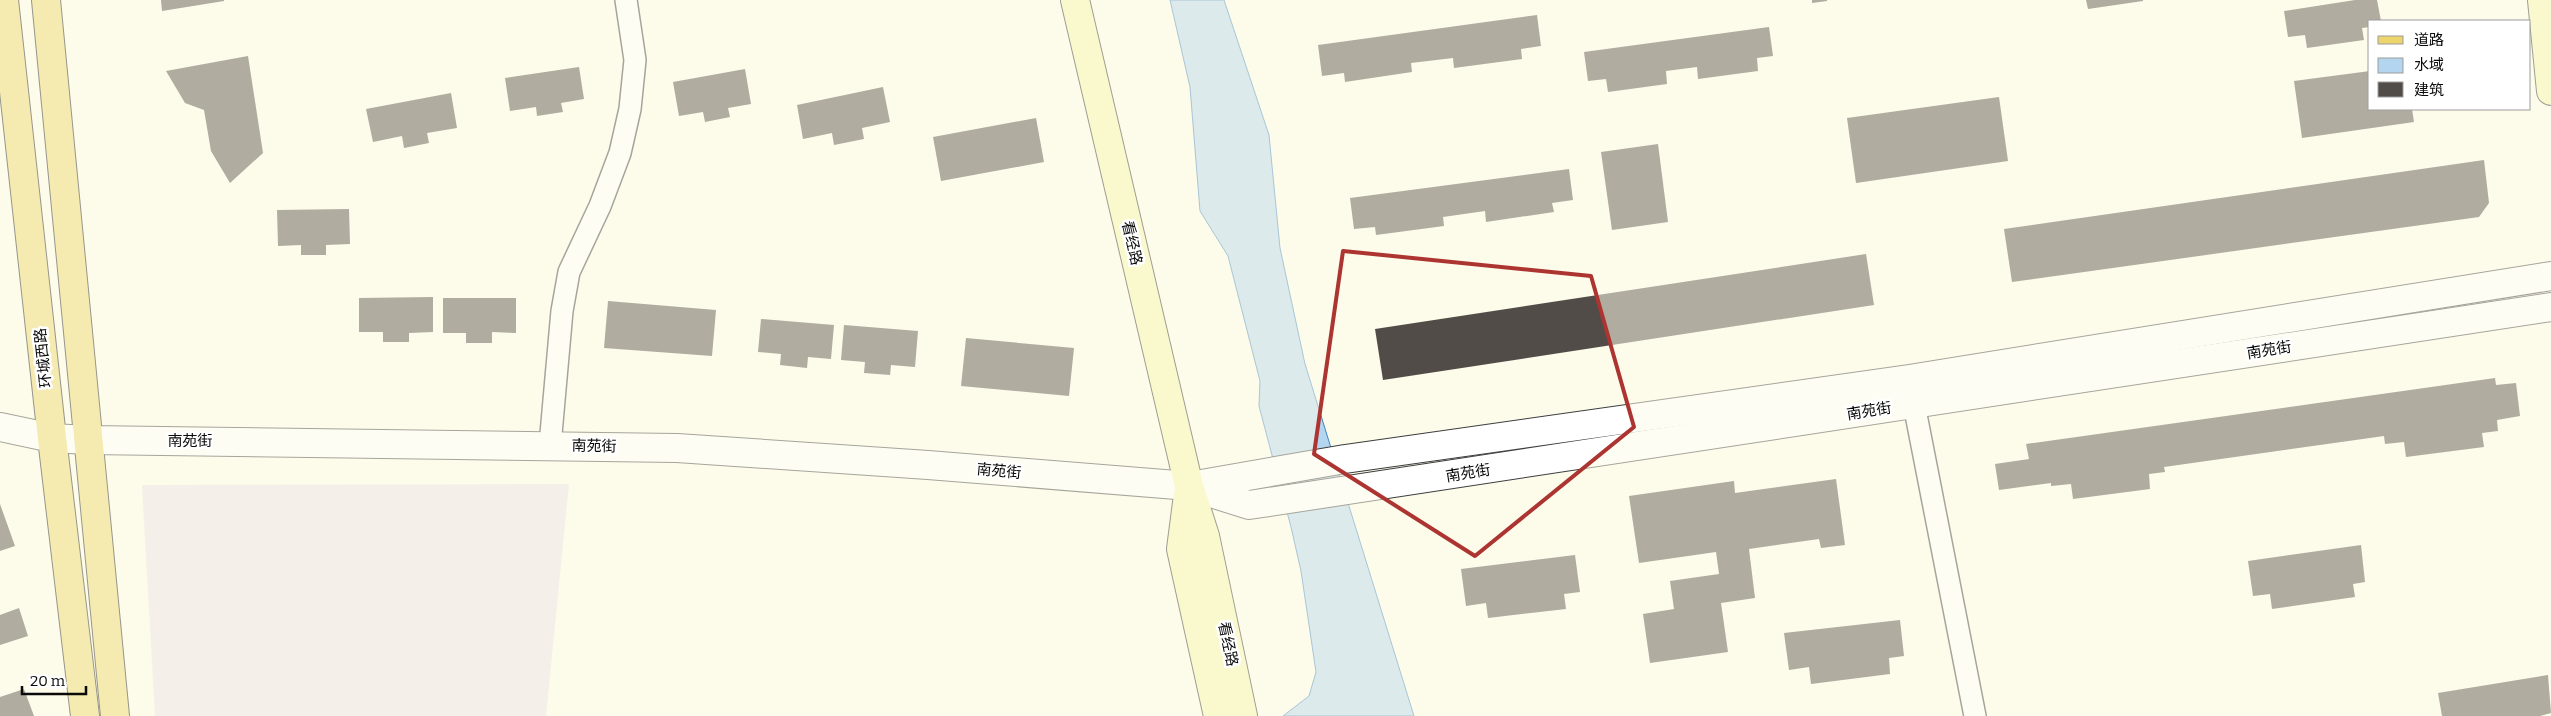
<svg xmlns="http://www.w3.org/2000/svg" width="2551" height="716" font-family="Bitter,'Noto Sans SC',serif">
	<rect width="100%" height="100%" fill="#fdfbea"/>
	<path fill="#e8dfe9" d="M569,484L546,716H155L142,485Z"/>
	<path fill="#b3d5ef" stroke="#4284bf" d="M1170,0H1224L1269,135L1280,248L1305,364L1414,716H1283L1309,696L1316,672L1301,571L1291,527L1259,406L1260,381L1228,256L1200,211L1190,87Z"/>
	<g fill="#524c48">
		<path d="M161,0H224V1L162,11Z"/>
		<path d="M1812,0H1827V1L1812,3Z"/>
		<path d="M2086,0H2143V1L2088,9Z"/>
		<path d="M2355,0H2377L2381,21H2370V27L2362,28L2364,40L2307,48L2305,35L2288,37L2284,11Z"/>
		<path d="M1537,15L1541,46L1521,49L1522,59L1454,68L1453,58L1411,63L1412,72L1345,82L1344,73L1322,76L1318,45Z"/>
		<path d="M1769,27L1773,56L1757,58L1758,71L1698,79L1697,67L1666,71L1667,84L1608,92L1606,79L1588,81L1584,52Z"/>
		<path d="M248,56L263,153L230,183L211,151L204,110L185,103L166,71Z"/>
		<path d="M579,67L584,99L561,103L563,112L537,116L536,107L510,111L505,78Z"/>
		<path d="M745,69L751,104L728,108L730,117L705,122L703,112L679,116L673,82Z"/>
		<path d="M2370,71V109H2412L2414,122L2302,138L2294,81Z"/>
		<path d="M883,87L890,122L862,128L864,139L834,145L832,133L803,139L797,105Z"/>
		<path d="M451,93L457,128L427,133L429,143L404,148L402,136L373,142L366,109Z"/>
		<path d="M1999,97L2008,161L1856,183L1847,118Z"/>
		<path d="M1036,118L1044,162L941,181L933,137Z"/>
		<path d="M1658,144L1668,222L1612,230L1601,152Z"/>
		<path d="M2484,160L2489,203L2479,217L2012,282L2004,229Z"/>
		<path d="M1569,169L1573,200L1552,203L1554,212L1486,222L1485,211L1443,217L1444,226L1376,235L1375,227L1354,229L1350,198Z"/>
		<path d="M349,209L350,244L326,245V255H301V245L278,246L277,210Z"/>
		<path d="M1866,254L1874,305L1383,380L1375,329Z"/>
		<path d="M433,297V332L409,333V342H383V332H359V298Z"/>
		<path d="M443,298H516V333L492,332V343H466V333H443Z"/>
		<path d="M608,301L716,310L712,356L604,348Z"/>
		<path d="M761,319L834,325L831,359L808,357L807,368L780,365L781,354L758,352Z"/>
		<path d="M844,325L918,331L915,367L891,365L890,375L864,373L865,362L841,360Z"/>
		<path d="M966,338L1074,348L1069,396L961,386Z"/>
		<path d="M2495,378L2496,385L2516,383L2520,416L2497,420L2498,431L2482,433L2484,447L2406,457L2404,442L2385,444L2384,436L2164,467L2165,472L2149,474L2150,489L2073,499L2071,484L2051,486V483L1999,490L1995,464L2029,459L2026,444Z"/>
		<path d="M1836,479L1845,545L1821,548L1819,539L1749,549L1755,598L1721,603L1728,652L1650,663L1643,614L1674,609L1670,581L1719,574L1716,552L1639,563L1629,496L1734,481L1735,493Z"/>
		<path d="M0,504L15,546L0,551Z"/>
		<path d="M2361,545L2365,582L2353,584L2355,597L2272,609L2270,594L2253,596L2248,561Z"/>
		<path d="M1575,555L1580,592L1564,594L1566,609L1488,618L1486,603L1466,606L1461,569Z"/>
		<path d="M19,608L28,636L0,645V615Z"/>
		<path d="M1900,620L1904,656L1889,658L1890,674L1811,684L1809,667L1789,670L1784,633Z"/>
		<path d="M2548,675L2551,713L2540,716H2442L2438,693Z"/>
		<path d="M24,689L34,716H0V697Z"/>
	</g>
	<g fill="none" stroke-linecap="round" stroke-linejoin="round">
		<defs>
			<g id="minor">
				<path d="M1911,389L1975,716"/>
				<path d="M550,445L562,311L569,272L600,206L620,153L630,109L635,60L626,0"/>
			</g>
			<g id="tertiary">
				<path d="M0,427L52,438L88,440L677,448L928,465L1189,486L1249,505L2551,307"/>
				<path d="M1190,486L1345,459L1909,379L2551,276"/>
			</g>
			<g id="secondary">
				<path d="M1075,0L1189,486L1205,536L1243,716"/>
				<path d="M2542,0L2551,91"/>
				<path d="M1188,495L1181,549L1218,716"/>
			</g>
			<g id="primary">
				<path d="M4,0L52,438L85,716"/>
				<path d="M46,0L115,716"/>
			</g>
		</defs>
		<use href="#minor" stroke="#3d3d3d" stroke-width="24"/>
		<use href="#tertiary" stroke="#3d3d3d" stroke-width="30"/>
		<use href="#secondary" stroke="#2c2c2c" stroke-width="30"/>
		<use href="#primary" stroke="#1b1b1b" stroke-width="30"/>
		<use href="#minor" stroke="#fff" stroke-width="21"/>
		<use href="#tertiary" stroke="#fff" stroke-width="28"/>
		<use href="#secondary" stroke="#f7f4ab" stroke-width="28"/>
		<use href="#primary" stroke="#ebd56c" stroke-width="28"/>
	</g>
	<path d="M0 0H2551V716H0ZM1343,251L1591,276L1634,427L1475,556L1314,454Z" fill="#fdfbea" fill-opacity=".55" fill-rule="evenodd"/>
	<path fill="none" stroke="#ac3431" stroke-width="4" stroke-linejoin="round" d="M1343,251L1591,276L1634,427L1475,556L1314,454Z"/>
	<g text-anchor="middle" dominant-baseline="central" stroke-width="5" stroke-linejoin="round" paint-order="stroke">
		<g font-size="15" fill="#0a0a0a" stroke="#fff">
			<text transform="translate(1132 243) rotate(77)">看经路</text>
			<text transform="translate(2269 350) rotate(-9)">南苑街</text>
			<text transform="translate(43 358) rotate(-96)">环城西路</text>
			<text transform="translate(1869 411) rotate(-9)">南苑街</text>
			<text x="190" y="441">南苑街</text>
			<text transform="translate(594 446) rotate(1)">南苑街</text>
			<text transform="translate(999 471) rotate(5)">南苑街</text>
			<text transform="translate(1468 473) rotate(-9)">南苑街</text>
			<text transform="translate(1228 644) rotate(78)">看经路</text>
		</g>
	</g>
	<rect x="2368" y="20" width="162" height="90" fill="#ffffff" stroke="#9d9d9d"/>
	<rect x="2378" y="36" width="25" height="8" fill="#ebd56c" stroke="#9d9d9d"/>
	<text x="2414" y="45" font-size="15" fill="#0a0a0a">道路</text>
	<rect x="2378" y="58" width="25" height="15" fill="#b3d5ef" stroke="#9d9d9d"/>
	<text x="2414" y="70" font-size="15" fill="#0a0a0a">水域</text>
	<rect x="2378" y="82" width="25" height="15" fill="#524c48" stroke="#9d9d9d"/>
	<text x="2414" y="95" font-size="15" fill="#0a0a0a">建筑</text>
	<path d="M22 686v8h64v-8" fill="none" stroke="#0a0a0a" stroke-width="2.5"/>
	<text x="30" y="686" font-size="15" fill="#0a0a0a" stroke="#ffffff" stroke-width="4" paint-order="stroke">20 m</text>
</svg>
